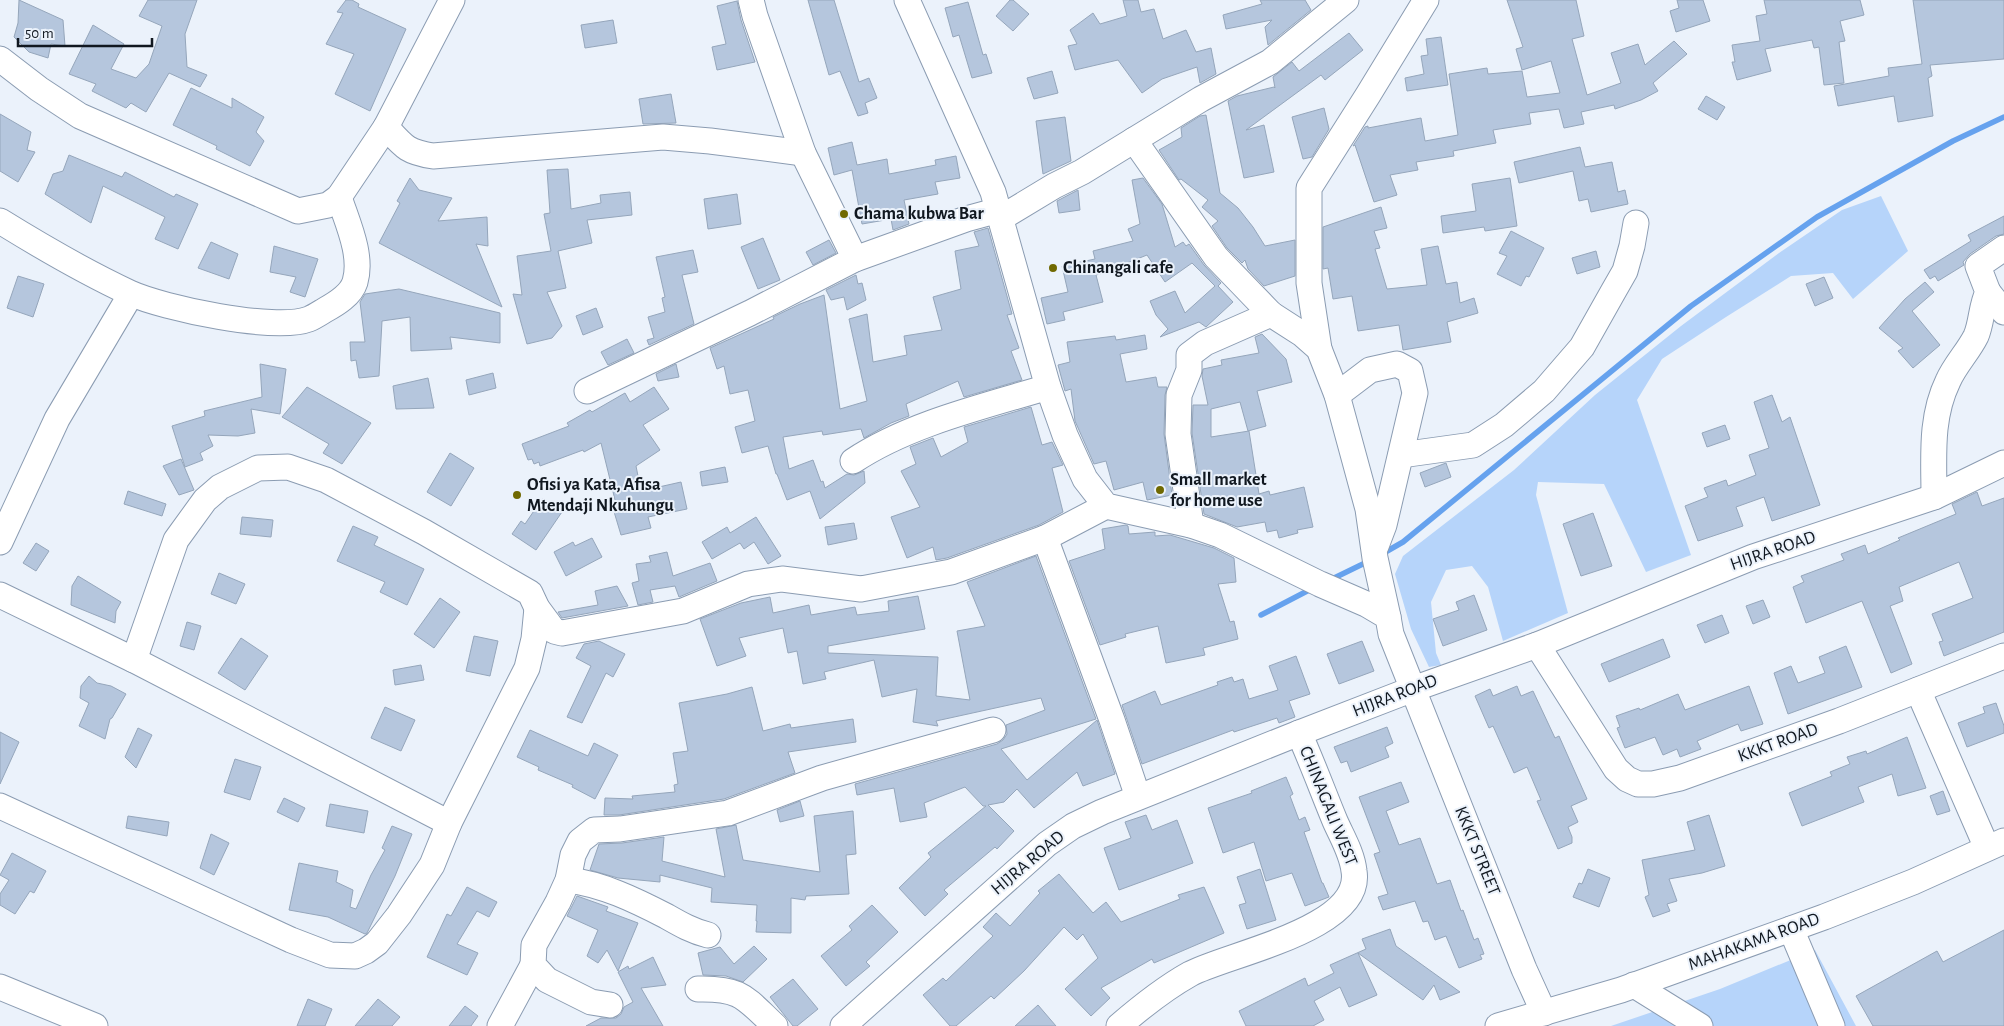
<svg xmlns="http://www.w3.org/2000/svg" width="2004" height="1026" font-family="'Alegreya Sans',sans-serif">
	<rect width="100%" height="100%" fill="#ebf2fb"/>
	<g fill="#b6d4fa">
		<path d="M1881,196L1908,251L1853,299L1833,273L1791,276L1726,317L1662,359L1637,400L1691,555L1646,572L1604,484L1538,482L1536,495L1568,613L1503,641L1488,587L1472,566L1446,570L1431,602L1436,653L1441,665L1429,667L1411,629L1395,574L1403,556L1514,470L1595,395L1681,326L1779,253L1842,210Z"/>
		<path d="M1815,950L1856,1026H1611L1720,989Z"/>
	</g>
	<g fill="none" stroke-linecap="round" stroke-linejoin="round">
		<g stroke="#66a2ee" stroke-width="5.5">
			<path d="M1382,554L1403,542L1691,306L1817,217L1953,141L2004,117"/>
			<path d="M1330,580L1369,561"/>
			<path d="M1261,615L1313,588"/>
		</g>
	</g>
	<g fill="#b5c6dd" stroke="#95a6bb">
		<path d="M19,0L63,20L65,46L51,44L48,58L29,52L14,37L18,23Z"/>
		<path d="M148,0H197L185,34L187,67L207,75L200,87L169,73L146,112L131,103L126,108L92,91L96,84L69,74L93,25L124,44L111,69L136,78L149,64L162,26L139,16Z"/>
		<path d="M346,0H352L359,4L358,7L406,29L370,111L335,94L354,54L326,44L343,13L337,12Z"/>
		<path d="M808,0H834L859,82L869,78L877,98L865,103L868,113L858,116L840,71L829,75Z"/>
		<path d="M1010,0H1013L1029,14L1013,31L996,16Z"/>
		<path d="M1123,0H1138L1141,12L1154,9L1163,39L1186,30L1196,52L1211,48L1216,74L1200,83L1197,67L1162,79L1142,93L1118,60L1075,70L1068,46L1077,44L1070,30L1093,13L1100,24L1127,16Z"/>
		<path d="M1260,0H1305L1311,10L1268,45L1265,27L1272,20L1226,29L1223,15L1262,4Z"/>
		<path d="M1507,0H1576L1584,36L1572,39L1587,95L1621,83L1611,53L1638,44L1645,65L1674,41L1687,54L1653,83L1658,91L1641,100L1615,109L1614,105L1581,112L1584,124L1564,128L1559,109L1529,113L1531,124L1493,130L1496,143L1453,151L1454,156L1416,162L1418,170L1390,175L1397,195L1374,202L1355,145L1353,146L1365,127L1368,126V128L1421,118L1425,141L1458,135L1449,74L1487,68L1488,74L1522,71L1527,97L1560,93L1551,61L1522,70L1516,49L1523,47Z"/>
		<path d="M1677,0H1703L1710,21L1676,32L1670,11L1679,8Z"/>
		<path d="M1764,0H1860L1864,15L1840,21L1845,41L1839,42L1844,83L1824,85L1819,47L1814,48L1812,40L1765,49L1771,71L1737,80L1732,62H1735L1732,45L1760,41L1756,16L1767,14Z"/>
		<path d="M1913,0H2004V59L1930,65L1932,76L1928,78L1933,116L1898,122L1894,96L1838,106L1834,86L1889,76L1888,68L1922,64Z"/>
		<path d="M737,1L741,20L755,62L717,70L712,47L726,44L717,6Z"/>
		<path d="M968,2L983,55L986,54L992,73L972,78L959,35L953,37L945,8Z"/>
		<path d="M613,20L617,43L585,48L581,25Z"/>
		<path d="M1349,33L1363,50L1325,80L1321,75L1246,130L1264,125L1274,172L1244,178L1228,101L1237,96L1274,87L1275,88L1273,77L1292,62L1299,71Z"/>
		<path d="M1441,37L1448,85L1407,91L1405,78L1424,74L1421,56L1428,55L1426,39Z"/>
		<path d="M1052,71L1058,93L1034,99L1027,78Z"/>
		<path d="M191,88L232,108V98L264,117L256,132L264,141L250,166L216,149L217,146L173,125Z"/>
		<path d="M671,94L676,123L643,124L639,99Z"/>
		<path d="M1706,96L1725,107L1717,120L1698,109Z"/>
		<path d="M1324,108L1329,129L1312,157L1303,159L1292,117Z"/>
		<path d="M0,114L31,132L27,150L35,152L18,182L0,171Z"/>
		<path d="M1206,115L1220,193L1238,208L1253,227L1265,246L1295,240V276L1264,286L1248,269L1245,260L1242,263L1227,248L1212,226L1218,221L1202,207L1208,200L1181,179L1179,180L1159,150L1182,137L1181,128L1200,116Z"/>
		<path d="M1065,117L1071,161L1043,174L1036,121Z"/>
		<path d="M852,142L857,165L887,159L889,174L936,165L935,160L956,156L960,178L935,182L938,194L904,200L909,224L893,230L891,219L862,224L852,170L834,175L828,148Z"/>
		<path d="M1580,147L1585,167L1612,162L1618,192L1625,190L1628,204L1591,212L1588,199L1579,201L1573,171L1519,183L1514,162Z"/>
		<path d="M69,155L122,177L125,172L174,197L176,194L198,204L178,249L155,239L165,217L103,186L91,223L45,194L53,174L63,171Z"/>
		<path d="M568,169L571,209L601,203L600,195L630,192L632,215L587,220L592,243L558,251L566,288L547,292L562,326L552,338L527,344L513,294L522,295L517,256L551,251L544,214L550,213L547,170Z"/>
		<path d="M410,178L419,190L452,198L438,221L487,217L488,246L476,244L502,307L379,243L400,203L397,201Z"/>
		<path d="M1143,178L1162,204L1175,247L1183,242L1186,246L1189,244L1204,265L1221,283L1218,286L1233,302L1206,327L1199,322L1160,337L1168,329L1156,315L1150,301L1175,291L1185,313L1215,286L1192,263L1165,282L1147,255L1122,265V268L1096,275L1103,302L1063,312L1065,320L1047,324L1041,298L1068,292L1062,266L1095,259L1093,251L1133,241L1128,229L1140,224L1132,180Z"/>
		<path d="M1510,178L1517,226L1485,231L1484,227L1443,233L1441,216L1476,211L1472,184Z"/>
		<path d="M1078,190L1080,210L1059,213L1057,201Z"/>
		<path d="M737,194L741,224L708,229L704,199Z"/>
		<path d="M1381,207L1387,228L1374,231L1380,248L1375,249L1387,289L1427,285L1421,249L1438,246L1446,284L1457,282L1460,303L1474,298L1478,313L1447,322L1451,342L1403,350L1399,325L1358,331L1352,296L1333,299L1328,268L1323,269V227Z"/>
		<path d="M2004,216V234L1996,236L1970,254L1963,262L1964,265L1938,281L1935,276L1930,279L1924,270L1971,241L1968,235Z"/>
		<path d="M988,228L1012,314L1007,315L1019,348L1011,351L1022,380L964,397L958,381L906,404L909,416L891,423L864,438L861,429L823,435L822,431L783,437L789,469L813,460L821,482L823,481L825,488L847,474L854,475L864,471L865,483L820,519L810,491L787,500L777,474H776L768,446L742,453L735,427L755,421L748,390L730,394L724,366L717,369L710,348L774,319L773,317L800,304L824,295L840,409L867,401L849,319L867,314L873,362L907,355L904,336L942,330L933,297L961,289L955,251L979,246L974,232Z"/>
		<path d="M1511,231L1544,248L1529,277L1526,276L1521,286L1497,274L1507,256L1499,253Z"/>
		<path d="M763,238L780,280L758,289L741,247Z"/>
		<path d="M829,240L836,253L813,265L806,252Z"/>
		<path d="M211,242L238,254L229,279L198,268Z"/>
		<path d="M274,246L318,259L305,297L290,292L296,277L270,272Z"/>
		<path d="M693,250L698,272L682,275L694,324L649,345L647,340L654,338L648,317L665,312L662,298L665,297L656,257Z"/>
		<path d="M1596,251L1600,267L1577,274L1572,258Z"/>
		<path d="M856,275L858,284L862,283L866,300L847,310L844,297L831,300L826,290Z"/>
		<path d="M18,276L44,284L33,317L7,308Z"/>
		<path d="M1824,277L1833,298L1815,306L1806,284Z"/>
		<path d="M1925,282L1934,292L1912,311L1940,345L1913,368L1898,351L1903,348L1879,328L1905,299Z"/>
		<path d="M399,289L500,313V343L450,337L452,349L411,351L410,317L382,321L379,376L359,378L356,360L351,361L350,342H365L360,302L365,294Z"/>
		<path d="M596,308L603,327L583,335L576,316Z"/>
		<path d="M1262,334L1286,359L1292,382L1257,391L1266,426L1248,431L1240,402L1211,409V437L1249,431L1259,494L1269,491L1270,495L1304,487L1313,527L1297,530L1298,533L1279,538L1277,530L1267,532L1265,522L1237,527L1204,514L1192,433L1193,405H1208L1202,376L1203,369L1222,365L1221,360L1259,353L1255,337Z"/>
		<path d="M1145,335L1147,349L1120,354L1126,382L1156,377L1158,387H1167L1165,395L1164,434L1172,495L1147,500L1143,482L1114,490L1106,461L1094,464L1075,421L1071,389L1065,391L1058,365L1070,362L1067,342L1115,336L1116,340Z"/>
		<path d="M627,339L634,353L608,365L601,352Z"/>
		<path d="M260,364L286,369L280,414L251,409L255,433L238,436L208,435L213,446L200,453L203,460L185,467L172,426L205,416L204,411L262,397Z"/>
		<path d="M676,364L679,377L658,381L656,374Z"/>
		<path d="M493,373L496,388L469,395L466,380Z"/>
		<path d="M428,378L434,408L396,409L393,386Z"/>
		<path d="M307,387L371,423L342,464L323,453L329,444L282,417Z"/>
		<path d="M654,387L669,409L643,425L660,450L636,466L641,491L681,482L687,509L648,517L651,528L621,535L612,505L616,504L601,443L584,452L583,450L540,466L539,462L534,464L532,459L528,460L522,444L569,426L567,423L590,410L592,412L625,393L630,402Z"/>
		<path d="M1772,395L1782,422L1790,417L1820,505L1772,521L1764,497L1736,507L1743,526L1698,541L1685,506L1708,497L1704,488L1726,480L1728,486L1756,475L1749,455L1769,448L1754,402Z"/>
		<path d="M1031,407L1042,445L1052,442L1063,465L1052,468L1063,512L1039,525L947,558L936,560L933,547L907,558L891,517L920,507L901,471L916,464L910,447L933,438L941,457L968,442L964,427Z"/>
		<path d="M1725,425L1730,439L1707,447L1702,433Z"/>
		<path d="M450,453L474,468L451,506L427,492Z"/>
		<path d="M181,459L194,490L179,495L163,466Z"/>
		<path d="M1446,463L1451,477L1425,487L1420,473Z"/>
		<path d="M725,467L728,482L702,486L700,472Z"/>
		<path d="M128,491L166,504L162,516L124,504Z"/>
		<path d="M1977,492L1982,506L2004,498V632L1944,656L1939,642L1943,641L1932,614L1973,598L1959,562L1899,587L1903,601L1890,606L1912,664L1891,673L1862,601L1806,623L1793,587L1804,582L1801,576L1844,560L1841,554L1865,545L1868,554L1900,540L1898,538L1956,514L1952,504Z"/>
		<path d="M542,499L550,504L551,501L564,509L536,550L512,534L521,521L525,524Z"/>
		<path d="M1593,513L1612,566L1581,576L1563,524Z"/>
		<path d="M242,517L273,520L271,537L240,534Z"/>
		<path d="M756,517L781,556L768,564L754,542L744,549L740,543L712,559L702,542L727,527L730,533Z"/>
		<path d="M854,523L857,539L828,545L825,527Z"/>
		<path d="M1126,525L1128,526L1129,534L1155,532V536L1170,535L1214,548L1234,558L1236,582L1218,584L1230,622L1234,621L1238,639L1203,648L1205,655L1166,663L1158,626L1125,634L1126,637L1100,645L1069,561L1105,549L1102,529Z"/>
		<path d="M353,526L378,537L374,545L424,569L407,605L380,592L385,582L337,561Z"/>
		<path d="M592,538L602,557L566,576L554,552L573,542L575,546Z"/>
		<path d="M36,543L49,551L36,571L23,563Z"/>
		<path d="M667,552L673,576L710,563L717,581L679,597L675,586L650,590L653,602L638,605L632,583L639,581L636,564L651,562L649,556Z"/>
		<path d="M1036,556L1096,719L1001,749L1027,780L1097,720L1115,774L1083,786L1077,772L1034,808L1017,789L1004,802L988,805L1014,831L997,849L995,847L944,890L948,894L925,916L899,888L931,857L928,853L986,806H983L965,787L924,803L927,817L900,822L894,788L857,795L855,784L997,744L1003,740L1007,734L1006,725L1045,710L1041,698L936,721L938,726L913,722L917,689L882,697L874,660L824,672L826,679L803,684L797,651L788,653L783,628L739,638L746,656L717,666L700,619L741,603L770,597L773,613L809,605L811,615L855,607L857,615L889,611L888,601L918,596L925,629L828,646V653L938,657L936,696L970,700L957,631L985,626L967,582Z"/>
		<path d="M219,573L245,584L236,604L211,594Z"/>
		<path d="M78,576L121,602L116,611L115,623L71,605L72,586Z"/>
		<path d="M617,586L628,606L562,618L558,612L598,605L595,591Z"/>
		<path d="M1474,595L1487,630L1443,646L1433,619L1459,610L1456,602Z"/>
		<path d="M440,598L460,612L434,648L414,634Z"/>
		<path d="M1763,600L1770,617L1753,624L1746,606Z"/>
		<path d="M1722,615L1729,633L1705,643L1697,625Z"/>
		<path d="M187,622L201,626L194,650L180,646Z"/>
		<path d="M474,636L498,641L490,676L466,671Z"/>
		<path d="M241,638L268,656L245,690L218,673Z"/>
		<path d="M1663,639L1670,657L1609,682L1601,664Z"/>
		<path d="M599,641L625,654L613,677L606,673L582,723L567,717L591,666L576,658L584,644Z"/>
		<path d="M1362,641L1374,671L1339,684L1327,654Z"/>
		<path d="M1846,646L1862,687L1788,714L1774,673L1791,666L1798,683L1825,673L1819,657Z"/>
		<path d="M1296,656L1310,694L1289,701L1295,717L1279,723L1277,718L1234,732L1233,730L1142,764L1122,705L1155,691L1161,705L1218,685L1217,682L1232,677L1234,682L1243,679L1249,699L1278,690L1269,666Z"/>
		<path d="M421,665L424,680L395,685L393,670Z"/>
		<path d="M89,676L97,683L111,686L126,694L112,718L110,719L105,739L79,726L89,703L80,698L81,686Z"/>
		<path d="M1517,686L1521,696L1533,691L1555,738L1559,736L1587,799L1571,806L1578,822L1568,827L1572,837V843L1558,849L1537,801L1541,800L1527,767L1514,773L1493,726L1489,728L1475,696L1490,689L1493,696Z"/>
		<path d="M1749,686L1763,724L1741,731L1738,724L1697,741L1701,749L1680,757L1677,749L1663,755L1655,737L1625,748L1617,728L1620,727L1616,716L1639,708L1640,710L1678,694L1685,710Z"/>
		<path d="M752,687L763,731L790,724L791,728L853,719L856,742L788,752L795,773L724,799L619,815H604L605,798L633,799L632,796L675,792L674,785L678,784L673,753L688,751L679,703L727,694Z"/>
		<path d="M1996,703L2004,726V733L1967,747L1958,723L1985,713L1983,707Z"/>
		<path d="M385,707L415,720L401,751L371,738Z"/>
		<path d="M1387,727L1393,743L1385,747L1389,757L1351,772L1347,761L1341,763L1334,747Z"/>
		<path d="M138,728L152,735L136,768L125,757Z"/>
		<path d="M530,730L588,756L594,743L618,755L595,799L572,787L573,785L538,770L539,767L517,757Z"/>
		<path d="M0,732L19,742L0,784Z"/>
		<path d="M1907,737L1926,788L1898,796L1892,774L1858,787L1864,802L1802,826L1789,793L1832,776L1830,772L1850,764L1847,757L1866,751L1867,754Z"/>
		<path d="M235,759L261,767L250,800L224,792Z"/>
		<path d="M1286,777L1293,794L1290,796L1299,820L1305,817L1310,830L1304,832L1322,883H1323L1329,897L1305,906L1292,873L1266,881L1254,842L1223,853L1208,808L1252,793L1251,791Z"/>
		<path d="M1401,782L1409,802L1386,811L1399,845L1420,838L1437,884L1450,880L1461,911L1463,910L1474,940L1478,938L1484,954L1480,955L1482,959L1459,968L1446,936L1435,940L1428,921L1423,922L1415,901L1383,910L1378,897L1388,894L1374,854L1380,852L1359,797Z"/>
		<path d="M1943,791L1950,811L1937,815L1930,796Z"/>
		<path d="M284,798L305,808L298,822L277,812Z"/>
		<path d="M800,801L804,816L780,822L777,810Z"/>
		<path d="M330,804L368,811L364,833L326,826Z"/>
		<path d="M853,811L856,854L846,855L849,894L806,896L805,900L791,898V933L756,932L757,921H756L757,905L711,902L712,888L660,875V882L618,878L590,870L599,844L622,843L664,837L662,861L725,877L716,829L736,825L743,860L820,872L814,816Z"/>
		<path d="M1146,815L1152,830L1177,820L1193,863L1119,890L1104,848L1131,838L1125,822Z"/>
		<path d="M1709,815L1725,866L1702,873L1669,879L1677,901L1667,904L1670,911L1653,917L1645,897L1649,895L1642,860L1695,850L1687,822Z"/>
		<path d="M128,816L169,822L167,836L126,828Z"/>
		<path d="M392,826L412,834L395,876L367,933L365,934L328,917L289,910L299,863L338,871L336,882L353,890L350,907L356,909L371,875L385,850L382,848Z"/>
		<path d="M211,834L229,843L214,875L200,868Z"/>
		<path d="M12,853L46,871L34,893L30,891L15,914L0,905V894L9,880L0,875Z"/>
		<path d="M1260,869L1276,920L1247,929L1239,905L1246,903L1237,877Z"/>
		<path d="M1588,869L1610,878L1599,907L1573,897L1579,883L1582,884Z"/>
		<path d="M1059,874L1093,913L1106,902L1121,922L1180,899L1178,895L1204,887L1224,933L1154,963L1152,959L1101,988L1110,998L1091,1016L1065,989L1098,958L1083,934L1077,940L1064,927L1024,971L994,999L991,996L956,1026H950L923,995L943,978L946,981L993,936L983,927L996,913L1010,926L1040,893L1038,891Z"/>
		<path d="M467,887L497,902L489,917L477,911L457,944L478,953L467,975L427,957L447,914L451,916Z"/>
		<path d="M577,896L608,907L606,911L638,923L618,971L607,950L598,963L587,956L598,930L567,916Z"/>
		<path d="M872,905L898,932L866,962L870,966L846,986L821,956L852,930L849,926Z"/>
		<path d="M1390,929L1396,946L1460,992L1440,1000L1434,985L1423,1000L1358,953L1377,995L1349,1007L1340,987L1314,1001L1324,1020L1313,1026H1246L1239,1011L1305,978L1308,986L1334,973L1330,965L1366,949L1362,939Z"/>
		<path d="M2004,930V1026H1873L1856,996L1937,951L1943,962Z"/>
		<path d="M754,946L767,959L743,982L726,976L703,975L698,953L720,947L734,964Z"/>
		<path d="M653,957L666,985L641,988L663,1026H586L601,1018H616L621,1014L624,1007L633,1002L618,972L628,966L629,969Z"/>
		<path d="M793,979L818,1009L797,1026H793L770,997Z"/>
		<path d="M308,999L332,1009L325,1026H297Z"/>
		<path d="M378,999L400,1017L392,1026H355Z"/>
		<path d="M1038,1005L1056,1026H1015Z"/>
		<path d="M465,1006L478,1016L471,1026H449Z"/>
	</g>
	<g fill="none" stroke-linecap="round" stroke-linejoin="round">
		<defs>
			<g id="minor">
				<path d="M751,0L755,16L803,153L855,259"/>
				<path d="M907,0L993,192L1048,387L1065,435L1085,479L1106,506L1191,525L1220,535L1320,584L1366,604L1388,617L1391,634L1524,969L1544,1013"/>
				<path d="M0,59L39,89L80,116L298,211L328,205L339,197L386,127L452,0"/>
				<path d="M386,127C404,147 407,152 433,156L663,137L710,141L803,153"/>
				<path d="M1134,140L1216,257L1271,314L1302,334L1319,349L1337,395L1368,509L1375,558L1388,617"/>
				<path d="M1001,218L1054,186L1082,172L1201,99L1270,62L1346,0"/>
				<path d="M0,221C42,247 85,272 130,293C163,308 275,332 309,319C314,317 320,313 325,310C336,304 351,295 355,282C363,255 347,222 339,197"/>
				<path d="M1988,292L2004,312"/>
				<path d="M1319,349L1309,283V188L1368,95L1426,0"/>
				<path d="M587,391L750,313L855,259L966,219L999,210"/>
				<path d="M1337,395L1370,370L1397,364L1410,371L1415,393L1384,525L1376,546"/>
				<path d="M1401,455L1473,445L1504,425L1544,391L1582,347L1613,292L1625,271L1632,246L1636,223"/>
				<path d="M853,461C908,424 985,406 1048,387"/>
				<path d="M1934,497C1934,457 1930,418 1948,381C1955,365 1968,352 1976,336C1982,322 1981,306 1988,292L1978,266L2004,248"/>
				<path d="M1191,525L1178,434L1179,395L1189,370V355L1205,343L1271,314"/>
				<path d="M1045,538L1112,720L1138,797"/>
				<path d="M0,542L57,419L131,294"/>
				<path d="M0,595L134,660L449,823"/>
				<path d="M1537,645L1616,769L1627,779L1638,784H1653L1680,778L1839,721L2004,656"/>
				<path d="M134,660L176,540L205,500L220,487L258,468L288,467L326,480L424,532L530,593L537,608L554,631L562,633L683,611L748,584L782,579L861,589L951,572L1045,538L1106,506"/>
				<path d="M1918,690L1987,848"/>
				<path d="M0,806L291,940L330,955L355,956L366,951L377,943L399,915L432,865L449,823L527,668L534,639L537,608"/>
				<path d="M568,880C602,884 635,900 666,916C680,924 692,931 708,935"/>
				<path d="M1791,929L1832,1026"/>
				<path d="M1634,985L1700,1026"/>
				<path d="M0,987L95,1026"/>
				<path d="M698,989C742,988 745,998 775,1026"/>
				<path d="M610,1005L591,1002L547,980L533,965L534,945L558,902L568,880L573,855L580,841L594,830L620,829L728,813L822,778L993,730"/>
				<path d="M500,1026L533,965"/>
				<path d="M843,1026L1047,844L1073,826L1102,812L1299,733L1413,689L1537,645L1753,557L1934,497L2004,463"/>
				<path d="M1119,1026C1141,1007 1165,988 1190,974C1227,954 1364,929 1354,871C1352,853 1342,837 1335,821C1323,792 1312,762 1299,733"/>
				<path d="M1498,1026L1621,990L1824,917L1913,882L2004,841"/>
			</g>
		</defs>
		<use href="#minor" stroke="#8b9cb2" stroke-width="27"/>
		<use href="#minor" stroke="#fff" stroke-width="25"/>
	</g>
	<g fill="#706901" stroke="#ebf2fb" stroke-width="2">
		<circle cx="844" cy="214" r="5"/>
		<circle cx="1053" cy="268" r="5"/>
		<circle cx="1160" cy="490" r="5"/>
		<circle cx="517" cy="495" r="5"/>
	</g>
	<g text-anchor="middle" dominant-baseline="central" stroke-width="4" stroke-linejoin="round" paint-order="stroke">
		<g font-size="18" font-weight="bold" fill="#111820" stroke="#ebf2fb" text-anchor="start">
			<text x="854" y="214">Chama kubwa Bar</text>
			<text x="1063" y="268">Chinangali cafe</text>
			<text x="1170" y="480">Small market<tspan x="1170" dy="21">for home use</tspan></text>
			<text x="527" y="485">Ofisi ya Kata, Afisa<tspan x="527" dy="21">Mtendaji Nkuhungu</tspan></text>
		</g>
		<g font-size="18" fill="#111820" stroke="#ebf2fb">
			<text transform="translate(1773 551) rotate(-19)">HIJRA ROAD</text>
			<text transform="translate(1395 696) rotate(-21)">HIJRA ROAD</text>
			<text transform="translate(1778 743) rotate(-20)">KKKT ROAD</text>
			<text transform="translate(1328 806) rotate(68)">CHINAGALI WEST</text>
			<text transform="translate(1477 851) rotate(68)">KKKT STREET</text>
			<text transform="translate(1028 863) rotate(-40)">HIJRA ROAD</text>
			<text transform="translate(1754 942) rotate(-20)">MAHAKAMA ROAD</text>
		</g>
	</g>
	<path d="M18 38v8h134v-8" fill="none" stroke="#111820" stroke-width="2.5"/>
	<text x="25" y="38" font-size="15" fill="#111820" stroke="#ebf2fb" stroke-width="4" paint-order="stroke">50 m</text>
</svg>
